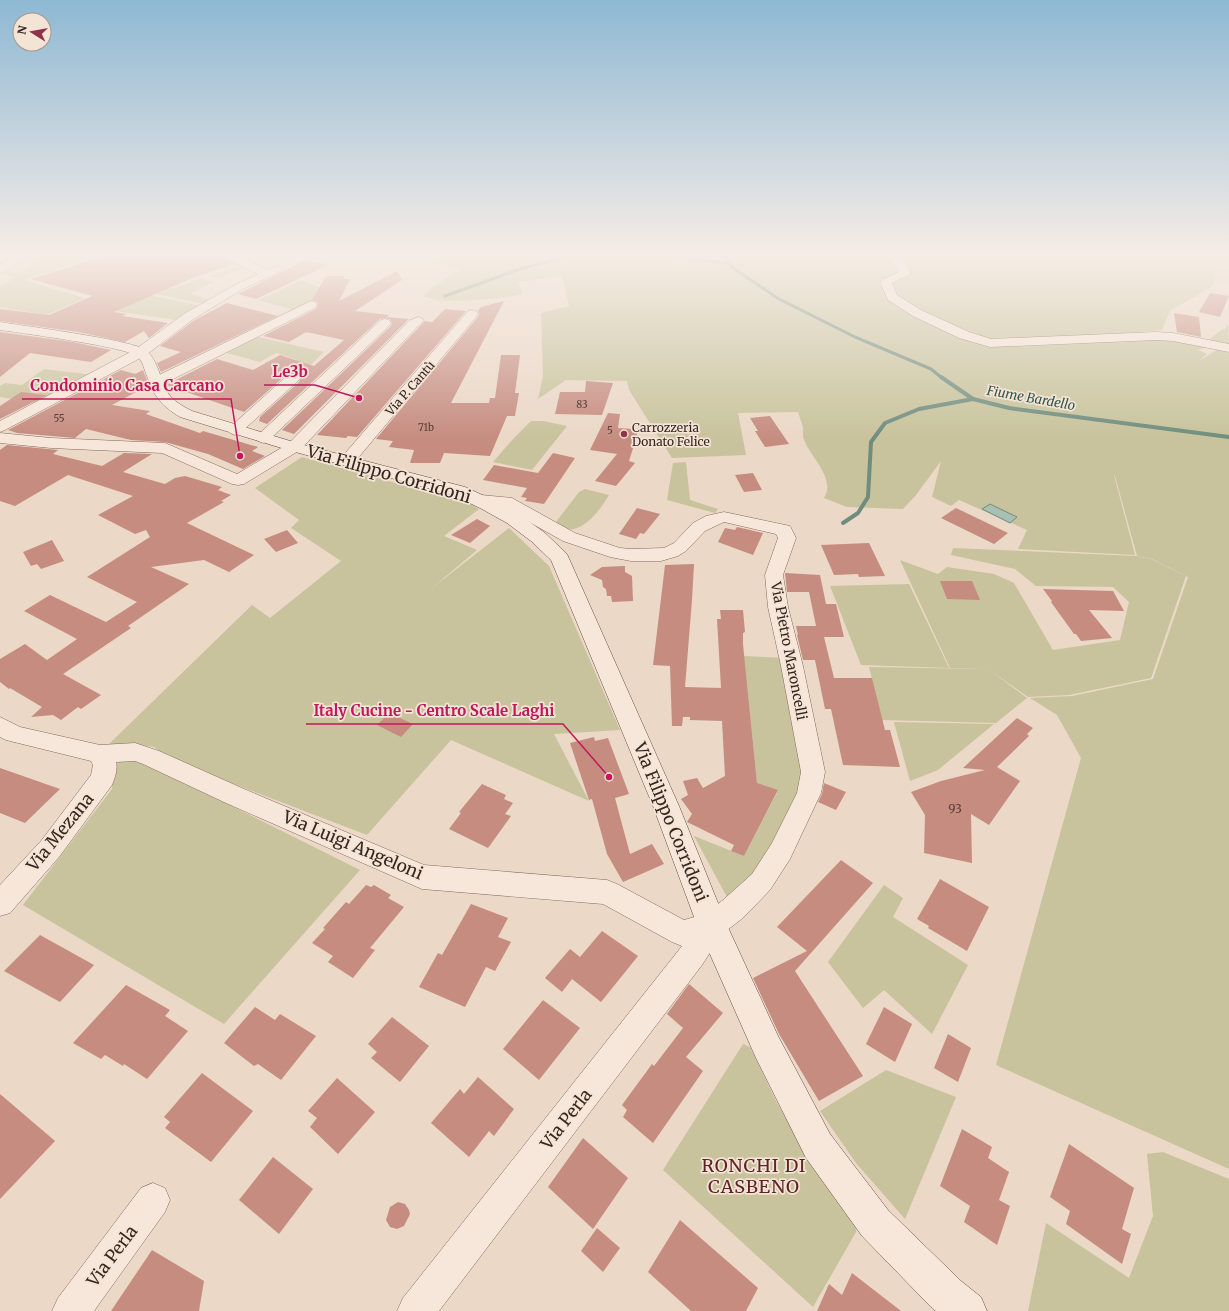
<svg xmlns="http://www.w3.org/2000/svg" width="1229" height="1311" font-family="Merriweather,serif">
	<rect width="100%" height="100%" fill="#ebd8c7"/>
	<path fill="#e0cfb5" d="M1217,263L1229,264V284L1213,282Z"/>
	<g fill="#c8c39c">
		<path d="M45,256H100L23,280L85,298L46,315L0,307V286L15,278L2,273L24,272Z"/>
		<path d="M437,256H1229V264L1217,263L1213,286L1170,311L1162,330L1126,333L1120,339L1168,338L1207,347L1198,350L1207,354L1199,361L1221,347L1229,349V1169L996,1065L1081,758L1057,715L1030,698L1072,696L1153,679L1188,577L1152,559L1137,556L1115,476L1114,475L1135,555L1018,549L1027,530L959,500L951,506L932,497L941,461L916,495L903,509L847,507L824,498C836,480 812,458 805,442L803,437V427L798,412L738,413L746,455L672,458L629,390L627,381L566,380L538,399L543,376L541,313L569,306L562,276L518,282L523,294C505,298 437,306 424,296L431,288L461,269L426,260Z"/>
		<path d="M240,265L244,268L220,278L208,276Z"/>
		<path d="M201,278L213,282L190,294L211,300L204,304L156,294L169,288L171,289Z"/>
		<path d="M301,280L332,293L297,311L259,300Z"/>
		<path d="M112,287L201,306L177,320L99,309Z"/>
		<path d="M1228,324L1229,346L1209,340L1221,330L1225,329Z"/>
		<path d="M254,336L324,352L301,374L278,371L298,360L276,353L260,362L223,352Z"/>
		<path d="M44,369L94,375L39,403L0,397V386L5,383L22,385Z"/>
		<path d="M531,421H543L567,426L532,470L493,462L514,438Z"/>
		<path d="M302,457L471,504L479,509L444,536L477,550L432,588L509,528L549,566L620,730L554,734L589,801L451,740L367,835L174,761L154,747L133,744L108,745L252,605L270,618L341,561L291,528L299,520L255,488Z"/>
		<path d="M686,462L690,500L718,509L715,513L667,500L673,463Z"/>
		<path d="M585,489L609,495C601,509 583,533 566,529C562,528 558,526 556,522L579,492Z"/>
		<path d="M953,548L1136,556L1151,559L1186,576L1151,678L1069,695L1028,697L988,669L1027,698L996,723L882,720L869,667L984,669L950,668L900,560L938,574L947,567L994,574L1014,583L1053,650L1120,640L1129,602L1113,587L1036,586L1015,569L951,555Z"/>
		<path d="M909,584L949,668L861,665L830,586Z"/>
		<path d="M744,656L784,658L808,776L782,843L748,887L728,899L694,836L744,856L778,791L757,783Z"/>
		<path d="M894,722L994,724L938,770L910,781Z"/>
		<path d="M122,759L144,762L360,870L224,1024L23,905L112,789V768Z"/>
		<path d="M884,885L903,898L893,917L968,965L932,1034L884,990L863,1008L828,962Z"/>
		<path d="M743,1044L750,1047L776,1101L811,1162L857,1224L856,1232L813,1307L663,1170Z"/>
		<path d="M886,1070L956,1097L905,1219L856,1163L820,1111Z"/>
		<path d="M1163,1152L1229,1179V1311H1028L1046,1223L1129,1278L1153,1216L1147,1154Z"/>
	</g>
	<path fill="#a8bfb3" stroke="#6f8d7e" d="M990,504L1017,517L1010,523L982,509Z"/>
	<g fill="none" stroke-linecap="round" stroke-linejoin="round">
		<g stroke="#6f8d7e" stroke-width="3">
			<path d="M666,256L728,263"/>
			<path d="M725,256L728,263L733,268L779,299L855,337L931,369L942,378"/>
			<path d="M445,296L523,268L568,256"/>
		</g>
		<g stroke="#6f8d7e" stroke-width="4">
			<path d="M941,377L973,399L1009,408L1229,437"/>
			<path d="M843,523L858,513L868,497L871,442L885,423L919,409L973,399"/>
		</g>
	</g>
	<g fill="#c68c80">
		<path d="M106,256H225L226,259L235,264L195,277L114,312L127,314L122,316L168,323L149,338L144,331L125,342L78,332L0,321V309L49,315L92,296L31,279Z"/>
		<path d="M306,260L328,265L256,299L238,294Z"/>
		<path d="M397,271L402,280L355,311L389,315L387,317L409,319L294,434L282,430L390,327L392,324L390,319L385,318L380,319L267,424L259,421L260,417L299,382L301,377L298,374H287L244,412L166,385L217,359L253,370L280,355L314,366L344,340L306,332L289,342L263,336L316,309L318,304L316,301L312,300L326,276H344L343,279H350L339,301Z"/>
		<path d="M1210,293L1229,296L1220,317L1199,312Z"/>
		<path d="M504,301L451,403H489L490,398H495L501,355H520L515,393H519L515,416H507L490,456L444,453L440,463H410L414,450L389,447L393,441L376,439L477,318L479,315L478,311L481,307Z"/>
		<path d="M227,303L278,316L161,372L157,363L181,352L160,346L193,321Z"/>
		<path d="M445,309L466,311L357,437L348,436L346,438L317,435L418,328L425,321L432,322Z"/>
		<path d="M1174,313L1199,317L1201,337L1177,332Z"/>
		<path d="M0,332L73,342L111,350L91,362L30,353L0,377Z"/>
		<path d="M121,370L135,374L143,370L149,385L112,405L150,411L146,414L200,433L203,431L258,447L252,451L265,456L243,469L208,454L165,442L131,440L86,429L75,438L17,433L8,430Z"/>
		<path d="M586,381L613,383L602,415L555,414L560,392H585Z"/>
		<path d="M21,392L47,395L0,419V406Z"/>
		<path d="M608,413L620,414L618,428L634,429L633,433H634L640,426L629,461L635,463L616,486L595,481L617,454L590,450Z"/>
		<path d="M770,416L789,444L765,447L755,431H758L750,418Z"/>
		<path d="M7,445L58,450L53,454L102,466L124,453L152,454L123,472L165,484L175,478L185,476L222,487L218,490L231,495L221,501L224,502L187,523L254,555L229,572L204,560L151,567L189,584L128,626L131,628L63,674L101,695L81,709L78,707L61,720L53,715L31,717L42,707L10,688L9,689L0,682V659L25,644L47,660L77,639L24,611L50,595L106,622L137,602L87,577L150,537L146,530L135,534L98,515L133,496L68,475L15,506L0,501V450Z"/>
		<path d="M553,453L575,458L544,504L525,501L527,498L521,497L527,488L483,480L494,465L538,473Z"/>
		<path d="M753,473L762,490L744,492L735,475Z"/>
		<path d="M637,508L660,514L644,534L640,533L636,539L619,534Z"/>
		<path d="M956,508L1008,533L994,544L941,518Z"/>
		<path d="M477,519L490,526L470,543L451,535Z"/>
		<path d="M737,527L763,533L753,555L718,542L725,528L735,530Z"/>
		<path d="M287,530L298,543L276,552L264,539Z"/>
		<path d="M52,540L64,561L41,569L37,564L31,566L23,552Z"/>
		<path d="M869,543L885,576L859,577L858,574L834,575L821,545Z"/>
		<path d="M694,564L692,600L685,687L721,688L717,619H721L720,610H743L745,632L743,633V644L757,783L778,790L744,856L731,851L734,845L687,822L692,814L681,799L688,795L683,781L697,778L703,788L725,776L722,721L690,720V717H683L682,726H672L670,666L653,665L665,565Z"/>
		<path d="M625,566V572L632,576L633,601L612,602L611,596H607L606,589L603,587L602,580L590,575L602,567Z"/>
		<path d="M785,573L820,575L826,604H836L844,637H824L834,678H872L885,730H890L900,767L843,765L831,709H825L815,660H803L797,635H798L796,626H816L809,592H787Z"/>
		<path d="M940,581H972L980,600L947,599Z"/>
		<path d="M1043,589L1113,591L1124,611L1089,610L1112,638L1081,641L1076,634H1074L1051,602L1052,601Z"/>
		<path d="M389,713L413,724L401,737L377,725Z"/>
		<path d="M1017,718L1033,728L1027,734L1029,736L997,767L1020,781L989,825L971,814L972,863L924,853L925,815L911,792L941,781L985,770L963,768Z"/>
		<path d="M594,737L595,741L608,738L629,794L615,798L630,854L652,844L664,864L623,882L607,854L592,799L589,800L570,743Z"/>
		<path d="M0,768L60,789L25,823L0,813Z"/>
		<path d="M824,783L846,792L836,810L818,802L822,794Z"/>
		<path d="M482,784L506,795L504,799L513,803L505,814L511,816L488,848L449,829L461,813L459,812Z"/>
		<path d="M841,860L873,883L795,971L863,1076L819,1101L779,1034L753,978L807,951L777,927Z"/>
		<path d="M940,879L989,907L967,951L928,928L929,926L917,919Z"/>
		<path d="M366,885L371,887L374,885L391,895L388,898L404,907L370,948L375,950L353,978L328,962L333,956L312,943L325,929L323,928L346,902L349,904Z"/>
		<path d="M471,904L508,918L498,937L511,942L495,971L486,967L465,1007L419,987L438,953L442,955Z"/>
		<path d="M602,931L638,956L601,1002L572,979L562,992L545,978L570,949L580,957Z"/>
		<path d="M40,935L94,965L60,1002L4,971Z"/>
		<path d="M689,984L723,1013L686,1057L703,1071L653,1143L623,1117L627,1110L622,1105L652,1064L654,1066L683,1028L667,1014Z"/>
		<path d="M126,985L170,1010L165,1016L188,1031L147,1079L124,1064L123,1066L105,1055L101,1059L73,1043Z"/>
		<path d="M543,1000L580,1028L539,1080L503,1049Z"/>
		<path d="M255,1007L275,1020L280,1014L316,1036L281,1080L258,1064L254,1066L224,1043Z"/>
		<path d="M884,1007L912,1024L895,1062L866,1044Z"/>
		<path d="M392,1017L429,1046L400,1082L371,1058L377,1052L368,1044Z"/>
		<path d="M948,1034L971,1048L958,1082L934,1068Z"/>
		<path d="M202,1073L253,1111L211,1162L165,1128L170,1122L164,1117Z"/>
		<path d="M478,1077L514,1109L494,1136L489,1131L469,1157L431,1123L460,1089L464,1094Z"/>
		<path d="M337,1078L375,1112L338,1154L310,1127L317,1118L308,1111Z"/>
		<path d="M0,1094L55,1141L0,1199Z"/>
		<path d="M962,1129L992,1147L988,1158L1009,1172L999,1200L1010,1206L997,1245L964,1222L970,1206L940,1186Z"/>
		<path d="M583,1138L628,1178L593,1229L548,1187Z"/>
		<path d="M1069,1144L1134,1188L1122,1229L1131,1234L1122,1264L1066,1224L1070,1211L1050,1197Z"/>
		<path d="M273,1157L313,1189L279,1234L239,1200Z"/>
		<path d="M398,1202L405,1204L409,1210L410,1214L404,1226L397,1229L390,1227L386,1220L390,1207Z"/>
		<path d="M680,1220L758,1288L746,1311H691L648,1272Z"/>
		<path d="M597,1228L620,1248L603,1272L581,1251Z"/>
		<path d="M152,1250L204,1281L199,1311H111Z"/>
		<path d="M852,1273L901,1311H817L829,1284L842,1295Z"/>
	</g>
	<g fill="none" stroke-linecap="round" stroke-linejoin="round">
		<defs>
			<g id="street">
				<path d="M15,256H27L4,272L0,273V265Z"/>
				<path d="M226,256H239L267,270L277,266L281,267L283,269L281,271L241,290L192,320L146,355L5,430L0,432V421L136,349L184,314L233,286L258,274L227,258Z"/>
				<path d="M885,256C902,256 904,258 911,273L909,275L892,283L897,295L921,310L969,332L991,339L1156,332L1173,333L1229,344V352L1173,341L1156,340L990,347L959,338L913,316L888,300L880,282L882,280L899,272C894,261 888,262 885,256Z"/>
				<path d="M311,301L315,302L317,305L315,308L161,385L156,386L151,385L149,382L151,379Z"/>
				<path d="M472,310L476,311L478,314L476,317L353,464L347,466L341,464L339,461L341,458L468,311Z"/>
				<path d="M418,317L422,318L424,321L417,327L300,450L244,484L238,485L232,484L162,453L51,448L0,443V433L51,438L165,443L237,474L288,444L409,321Z"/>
				<path d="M385,319L389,320L391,323L389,326L268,441L263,443L258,441L255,438L258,435L381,320Z"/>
				<path d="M293,374L298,375L300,378L298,381L240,433L235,435L230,433L227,430L230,427L288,375Z"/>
				<path d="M481,495L512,498L575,533L620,548L631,549L664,548L674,543L693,523L706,516L724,512L790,526L796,538L783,575L788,607L803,666L825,772L821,793L790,859L770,890L743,918L722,934L702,965L439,1311H397L403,1298L682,946L672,942L603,904L422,889L226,803L143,764L135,761L116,762C118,769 115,778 112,785L59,857L10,913L0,916V885L41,841L91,775L93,765L91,761L6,740L0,737V717L20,727L100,745L135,743L159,751L244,789L424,865L607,880L617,884L684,920L705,914L723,900L752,874L772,843L797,793L801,772L781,666L768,607L765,575L778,538L776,534L724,522L705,531L686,551L678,556L661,561H631L610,557L563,541L502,507L475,504L472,500L475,496Z"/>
				<path d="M153,1183L165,1188L170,1200L165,1212L94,1311H52L58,1298L141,1188Z"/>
			</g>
			<path id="secondary" d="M0,322C23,326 136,340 147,351C160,363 160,384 171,397C177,403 184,407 192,411L300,444L465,487L493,500L520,515L545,533L567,554L679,806L726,923L778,1036L830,1134L888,1210L961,1281L981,1297L987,1311H936L933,1309L862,1236L806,1158L756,1058L697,925L653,806L551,560L531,541L507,523L480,508L453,495L288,450L180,417C162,406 154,397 147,376C144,369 143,362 138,357C129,347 20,333 0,330Z"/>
		</defs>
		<use href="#street" stroke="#85695e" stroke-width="1"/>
		<use href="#secondary" stroke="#674b41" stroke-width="1"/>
		<use href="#street" fill="#f6e7da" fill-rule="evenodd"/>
		<use href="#secondary" fill="#f6e7da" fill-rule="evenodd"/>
	</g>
	<linearGradient id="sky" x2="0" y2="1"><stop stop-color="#8eb8d3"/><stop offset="0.58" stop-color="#f6ede6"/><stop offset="1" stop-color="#f6ede6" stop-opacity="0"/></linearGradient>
	<rect width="1229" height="439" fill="url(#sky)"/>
	<circle fill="#903249" stroke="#f3e4d6" stroke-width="1.5" cx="624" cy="434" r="4"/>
	<g text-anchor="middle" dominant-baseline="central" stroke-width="3.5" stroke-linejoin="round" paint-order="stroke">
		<g font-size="10" fill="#5b4038">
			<text x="582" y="404">83</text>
			<text x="59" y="418">55</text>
			<text x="426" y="427">71b</text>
			<text x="610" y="430">5</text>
		</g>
		<g font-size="12" fill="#372620" stroke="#f3e4d6">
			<text transform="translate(410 388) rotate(-49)">Via P. Cantù</text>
		</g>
		<g font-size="12" fill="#372620" stroke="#f3e4d6" text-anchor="start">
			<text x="632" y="427">Carrozzeria<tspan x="632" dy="14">Donato Felice</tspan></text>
		</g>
		<g font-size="12" fill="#5b4038">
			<text x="955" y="808">93</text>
		</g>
		<g font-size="13" font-style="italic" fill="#31554a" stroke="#f3e4d6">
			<text transform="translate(1031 398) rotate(10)">Fiume Bardello</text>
		</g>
		<g font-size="14" fill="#372620" stroke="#f3e4d6">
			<text transform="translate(789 651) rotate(79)">Via Pietro Maroncelli</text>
		</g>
		<g font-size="17" fill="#372620" stroke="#f3e4d6">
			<text transform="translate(389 474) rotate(16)">Via Filippo Corridoni</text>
			<text transform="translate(671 822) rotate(68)">Via Filippo Corridoni</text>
			<text transform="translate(60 832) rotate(-51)">Via Mezana</text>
			<text transform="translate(353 845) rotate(23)">Via Luigi Angeloni</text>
			<text transform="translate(566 1119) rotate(-52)">Via Perla</text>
			<text transform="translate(112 1256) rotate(-53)">Via Perla</text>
		</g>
		<g font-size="18" letter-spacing="1" fill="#602325" stroke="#f3e4d6">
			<text x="754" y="1165">RONCHI DI<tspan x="754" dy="21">CASBENO</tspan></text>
		</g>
	</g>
	<path fill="none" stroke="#c2185b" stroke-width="1.5" d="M359 398L315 385H264M240 456L231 399H22M609 777L563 724H306"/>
	<g fill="#c2185b" stroke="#f3e4d6" stroke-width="1.5">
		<circle cx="359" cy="398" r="4"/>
		<circle cx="240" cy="456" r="4"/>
		<circle cx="609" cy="777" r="4"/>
	</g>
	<g font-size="15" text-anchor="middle" font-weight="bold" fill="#c2185b" stroke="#f3e4d6" stroke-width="3.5" stroke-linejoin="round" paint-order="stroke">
		<text x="290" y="377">Le3b</text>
		<text x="127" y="391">Condominio Casa Carcano</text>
		<text x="434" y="716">Italy Cucine - Centro Scale Laghi</text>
	</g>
	<g transform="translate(32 32) rotate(281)"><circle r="19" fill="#f3e4d6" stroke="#a8988d"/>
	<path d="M0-3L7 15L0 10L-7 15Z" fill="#903249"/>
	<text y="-6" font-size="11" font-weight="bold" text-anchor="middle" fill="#372620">N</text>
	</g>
</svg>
